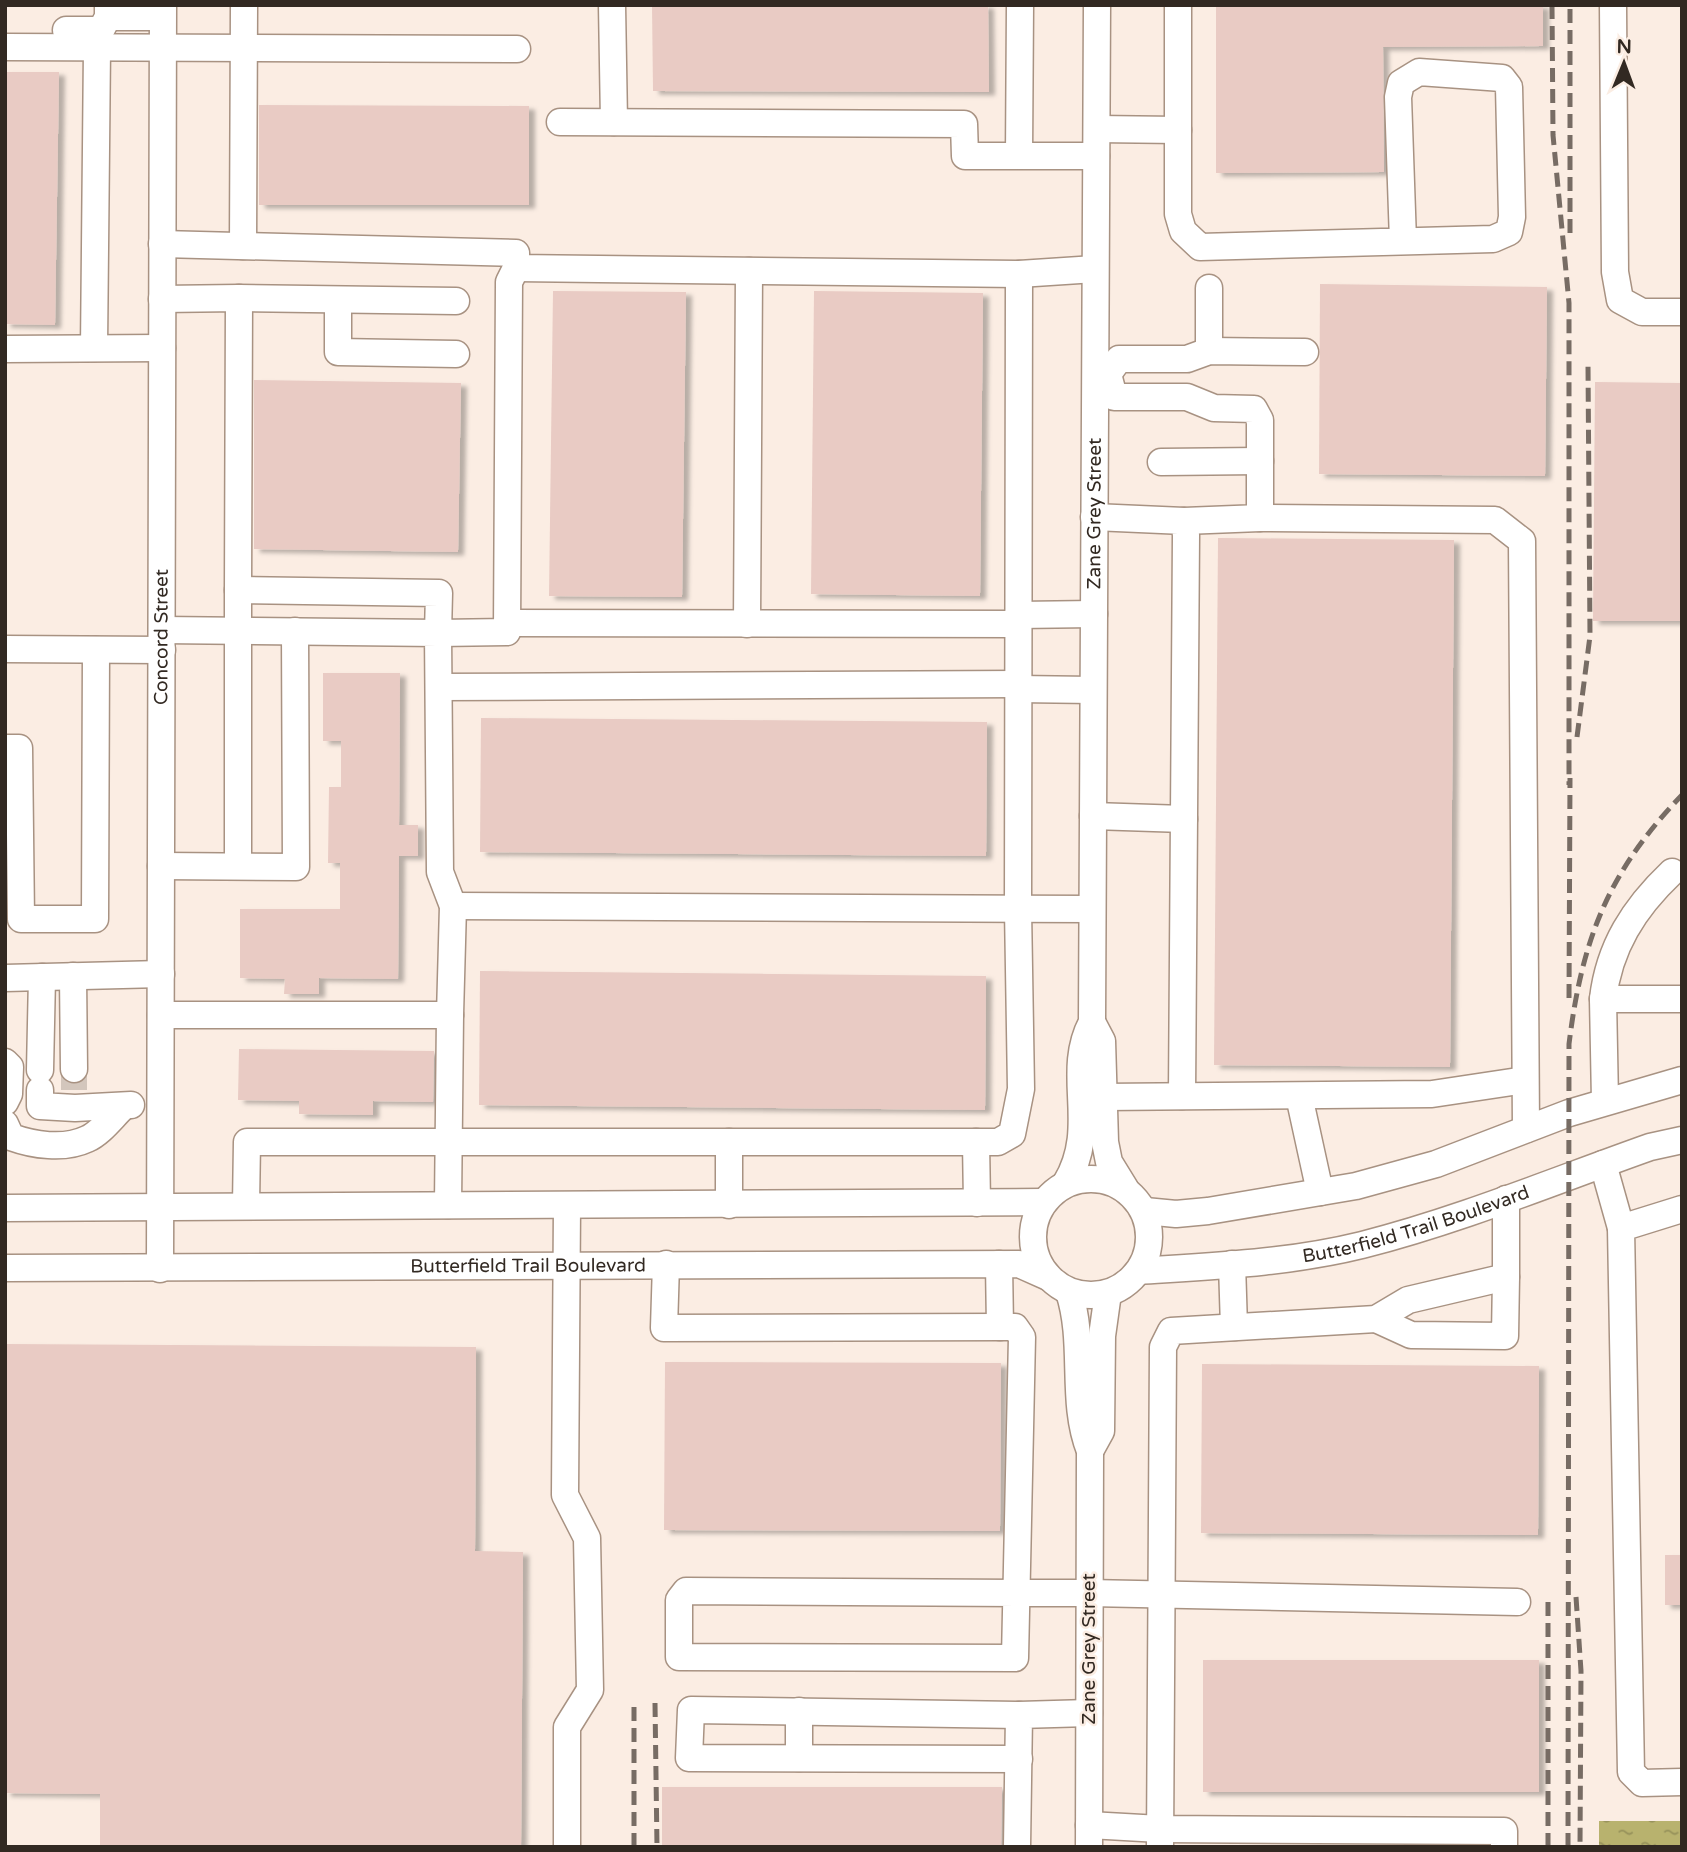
<svg xmlns="http://www.w3.org/2000/svg" width="1687" height="1852" font-family="'Varela Round',sans-serif">
	<defs>
		<pattern id="water-ripples" width="26" height="14" patternUnits="userSpaceOnUse" patternTransform="scale(1.75)"><rect width="26" height="14" fill="#b8b26e"/><path d="M2 4q2-2 4 0t4 0M15 11q2-2 4 0t4 0" fill="none" stroke="#96915a"/></pattern>
		<filter id="shadow"><feDropShadow dx="6" dy="3.5" stdDeviation="2" flood-color="#0004"/></filter>
	</defs>
	<rect width="100%" height="100%" fill="#fbede3"/>
	<rect fill="url(#water-ripples)" x="1599" y="1821" width="83" height="26"/>
	<g fill="#e9cbc4" filter="url(#shadow)">
		<path d="M652,5H988L989,92L653,91Z"/>
		<path d="M1216,5H1543V46L1383,47L1384,172L1216,173Z"/>
		<path d="M5,72H59L55,325L5,324Z"/>
		<path d="M259,105L529,106V205H259Z"/>
		<path d="M1320,284L1547,287L1545,476L1319,474Z"/>
		<path d="M553,291L686,292L682,597L549,596Z"/>
		<path d="M814,291L983,293L980,596L811,594Z"/>
		<path d="M254,380L461,383L458,552L254,549Z"/>
		<path d="M1595,382L1682,383V621H1593Z"/>
		<path d="M1218,538L1454,540L1450,1067L1214,1065Z"/>
		<path d="M323,673H400L399,825H418V856H399L398,979L319,978V994H284L285,979L240,978V909H340V863H328L329,787H341V741H323Z"/>
		<path d="M481,718L987,722L986,856L480,852Z"/>
		<path d="M480,971L986,976L985,1110L479,1105Z"/>
		<path d="M239,1049L434,1051L433,1102L373,1101V1115L299,1114V1101L238,1100Z"/>
		<path d="M5,1344L476,1347L475,1551L523,1552L521,1847H100V1794L5,1793Z"/>
		<path d="M665,1362L1001,1363L1000,1531L664,1530Z"/>
		<path d="M1202,1364L1539,1366L1538,1535L1201,1533Z"/>
		<rect x="1665" y="1555" width="17" height="50"/>
		<rect x="1203" y="1660" width="336" height="132"/>
		<path d="M662,1787H1002L1001,1847H662Z"/>
	</g>
	<g fill="none" stroke-linecap="round" stroke-linejoin="round">
		<path stroke="#d3c6bc" stroke-width="26" stroke-dasharray="26 13" stroke-linecap="butt" d="M74,1069V1090"/>
		<defs>
			<g id="minor">
				<path d="M612,5L614,122"/>
				<path d="M1178,5V214L1183,231L1200,247L1493,239L1509,232L1512,217L1509,87L1502,78L1419,72L1401,83L1398,97L1403,241"/>
				<path d="M1613,5L1615,272L1620,300L1642,312H1682"/>
				<path d="M108,17H162"/>
				<path d="M66,30H101L108,17V5"/>
				<path d="M5,47L517,49"/>
				<path d="M560,122L964,124L965,156H1096"/>
				<path d="M1097,129L1178,130"/>
				<path d="M1019,155L1020,5"/>
				<path d="M162,244L516,253V268L1019,274L1095,269"/>
				<path d="M243,246L244,5"/>
				<path d="M239,298L456,301"/>
				<path d="M162,299L239,298L238,590"/>
				<path d="M338,300V352L456,354"/>
				<path d="M94,348L97,48"/>
				<path d="M5,349L162,348"/>
				<path d="M1209,351V288"/>
				<path d="M1108,374L1114,397H1187L1214,408L1254,409L1260,420V518L1184,521"/>
				<path d="M1108,374L1119,359H1187L1209,351L1305,352"/>
				<path d="M1161,462L1260,461"/>
				<path d="M1094,517L1184,521L1186,535L1182,1096"/>
				<path d="M1260,518L1495,520L1522,541L1526,1129"/>
				<path d="M1018,615L1094,614"/>
				<path d="M507,623L1018,624"/>
				<path d="M747,624L749,271"/>
				<path d="M162,630L438,633L440,872L453,906L450,1015"/>
				<path d="M5,649L162,650"/>
				<path d="M439,687L1018,684"/>
				<path d="M1018,689L1093,690"/>
				<path d="M5,748H19L21,919H95L96,650"/>
				<path d="M1093,816L1184,819"/>
				<path d="M161,866L296,867L295,631"/>
				<path d="M238,866V590L439,593L438,633L507,632L509,282L516,268"/>
				<path d="M453,906L1092,909"/>
				<path d="M73,976L74,1069"/>
				<path d="M5,978L161,974"/>
				<path d="M1603,999C1609,947 1634,908 1672,872"/>
				<path d="M161,1015H450L448,1205"/>
				<path d="M1092,1022L1102,1041L1105,1142L1109,1162L1125,1188"/>
				<path d="M5,1062L10,1067L9,1094L5,1102"/>
				<path d="M40,1070L42,977"/>
				<path d="M40,1090V1106L75,1108L131,1105"/>
				<path d="M1299,1096L1320,1192"/>
				<path d="M1103,1097L1432,1094L1525,1080"/>
				<path d="M1605,1101L1603,999H1682"/>
				<path d="M5,1124L11,1137C33,1145 64,1150 87,1139C101,1133 113,1116 124,1106"/>
				<path d="M976,1142H998L1012,1134L1021,1089L1018,909L1019,274"/>
				<path d="M1603,1164L1621,1228"/>
				<circle cx="1091" cy="1237" r="58"/>
				<path id="s1" d="M1066,1183C1100,1126 1064,1074 1092,1022L1097,5"/>
				<path d="M246,1205L247,1142H976L977,1203"/>
				<path d="M729,1205V1142"/>
				<path d="M5,1208L1043,1202"/>
				<path d="M1682,1209L1621,1228L1631,1772L1642,1783L1682,1782"/>
				<path d="M1145,1211L1176,1214L1208,1211L1356,1186L1436,1164L1569,1113L1682,1080"/>
				<path d="M666,1264L664,1328L1000,1327"/>
				<path d="M999,1264L1000,1327H1015L1022,1337L1015,1658L679,1657V1600L686,1591L1017,1593H1089L1517,1602"/>
				<path d="M1232,1264L1234,1327"/>
				<path id="s2" d="M5,1268L1019,1264L1048,1277"/>
				<path id="s3" d="M160,1269L163,5"/>
				<path id="s4" d="M1139,1271C1214,1266 1289,1263 1362,1245C1460,1220 1554,1181 1650,1147L1682,1140"/>
				<path d="M1069,1292C1086,1344 1070,1401 1090,1451L1089,1847"/>
				<path d="M1376,1319L1411,1335L1505,1336L1506,1277"/>
				<path d="M1090,1451L1101,1431L1102,1336L1108,1293"/>
				<path d="M1019,1715L691,1710L689,1758L1019,1759"/>
				<path d="M799,1758V1711"/>
				<path d="M1089,1825L1160,1829L1504,1831V1847"/>
				<path d="M567,1847V1727L590,1690L587,1538L565,1495L567,1206"/>
				<path d="M1017,1847L1019,1715L1089,1713"/>
				<path d="M1160,1847L1163,1347L1171,1331L1376,1319L1408,1300L1506,1277V1199"/>
			</g>
		</defs>
		<use href="#minor" stroke="#a89282" stroke-width="29"/>
		<use href="#minor" stroke="#fff" stroke-width="26"/>
		<g stroke="#776c64" stroke-width="5" stroke-dasharray="14 7" stroke-linecap="butt">
			<path d="M1552,5L1553,135L1569,303V785"/>
			<path d="M1570,233V5"/>
			<path d="M1577,737L1590,636L1588,365"/>
			<path d="M1569,998L1570,778"/>
			<path d="M1576,1597L1581,1671L1580,1847"/>
			<path d="M1548,1602V1847"/>
			<path d="M655,1703L657,1847"/>
			<path d="M634,1847V1702"/>
			<path d="M1568,1847L1569,1044C1582,939 1608,872 1682,795"/>
		</g>
	</g>
	<g text-anchor="middle" dominant-baseline="central" stroke-width="5" stroke-linejoin="round" paint-order="stroke">
		<g font-size="19" fill="#322922" stroke="#fbede3">
			<text stroke="none"><textPath href="#s1" startOffset="674">Zane Grey Street</textPath></text>
			<text stroke="none"><textPath href="#s3" startOffset="632">Concord Street</textPath></text>
			<text stroke="none"><textPath href="#s4" startOffset="282">Butterfield Trail Boulevard</textPath></text>
			<text stroke="none"><textPath href="#s2" startOffset="523">Butterfield Trail Boulevard</textPath></text>
			<text transform="translate(1089 1649) rotate(-90)">Zane Grey Street</text>
		</g>
	</g>
	<rect width="1687" height="1852" fill="none" stroke="#322922" stroke-width="14"/>
	<g transform="translate(1624 63) rotate(1)" stroke="#fbede3" stroke-width="5" paint-order="stroke">
	<path d="M0-5L12 26L0 18L-12 26Z" fill="#322922"/>
	<text y="-10" font-size="19" font-weight="bold" text-anchor="middle" fill="#322922">N</text>
	</g>
</svg>
